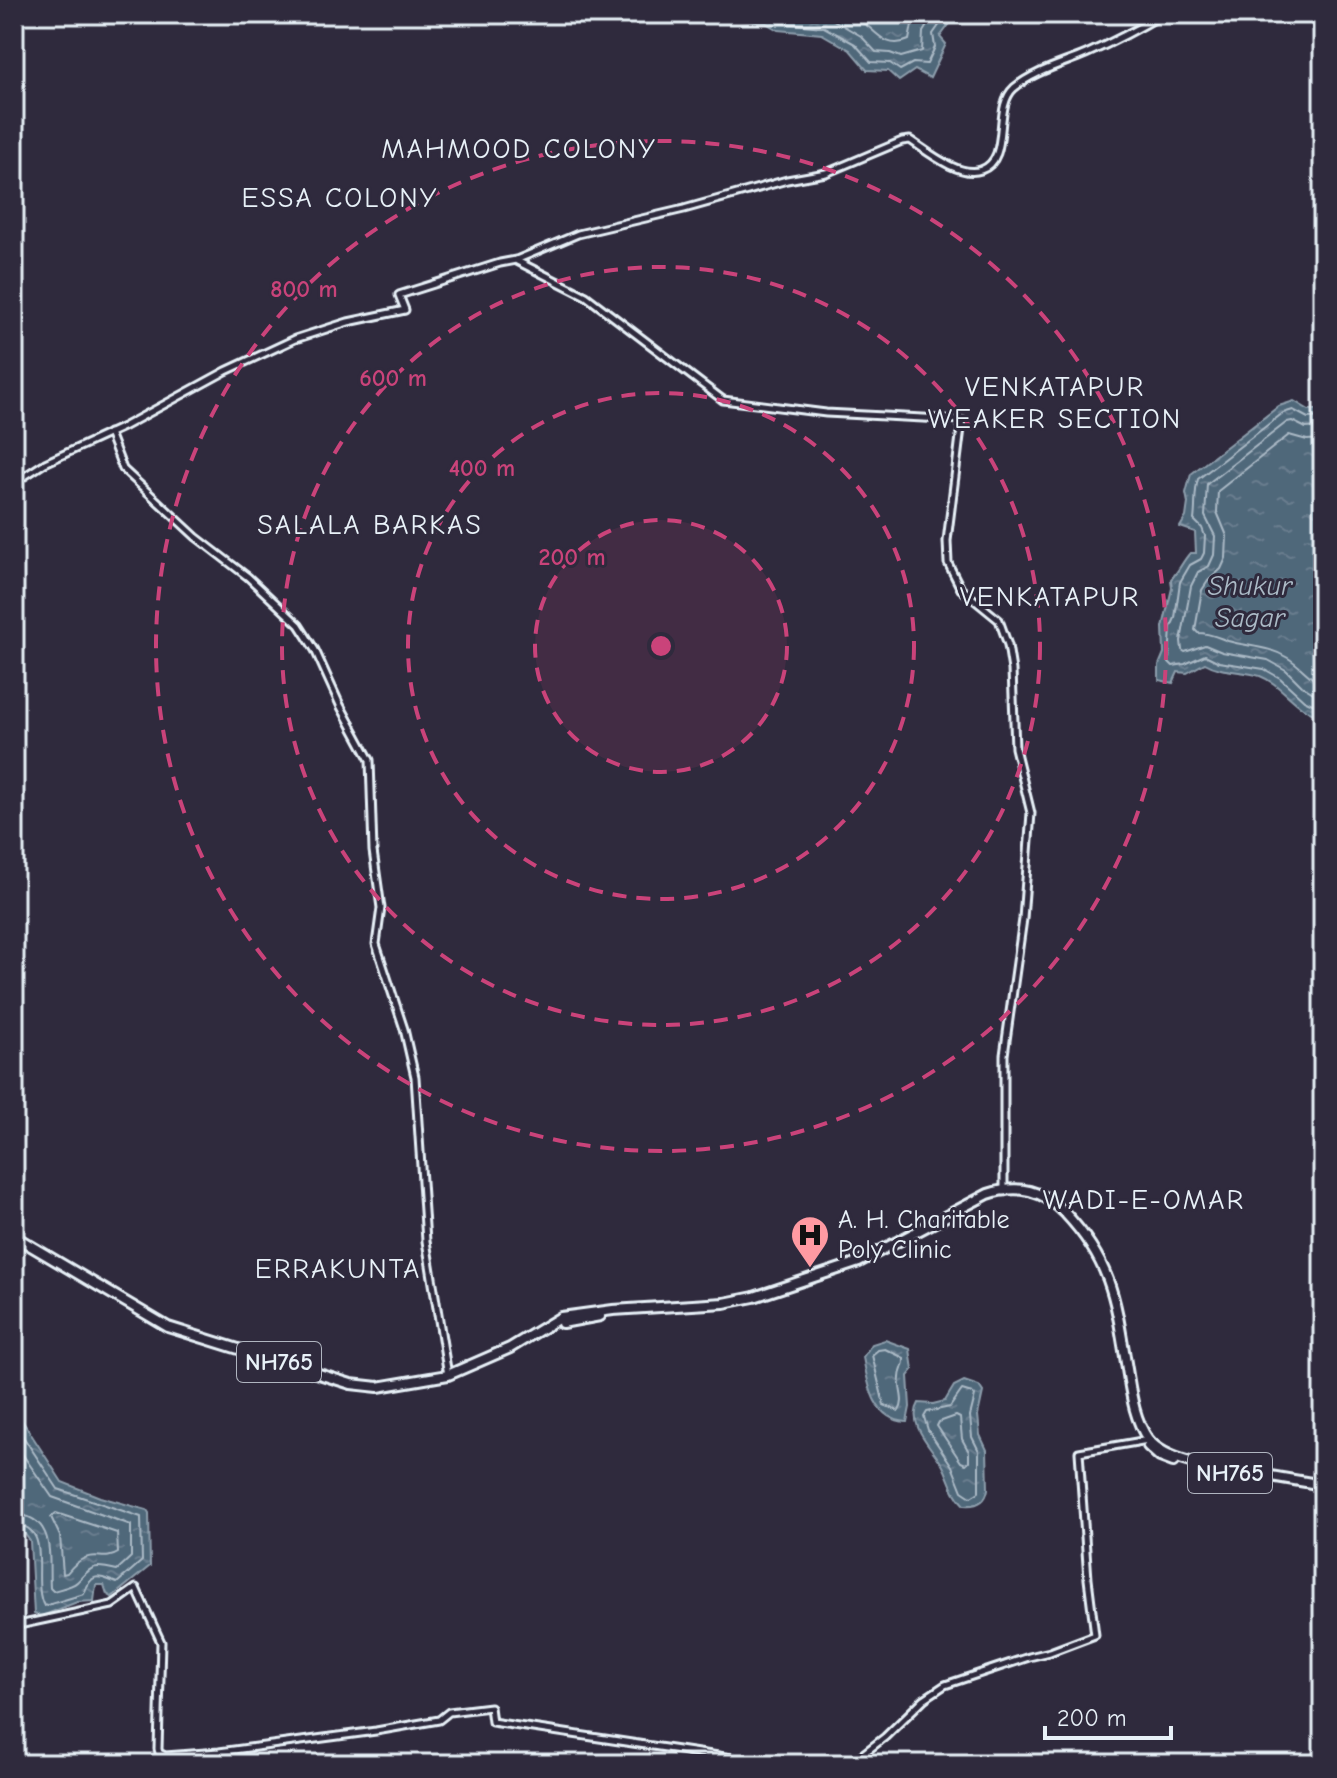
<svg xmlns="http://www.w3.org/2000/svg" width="1337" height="1778" font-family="'Comic Neue',sans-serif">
	<defs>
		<pattern id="water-ripples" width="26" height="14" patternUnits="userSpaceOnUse" patternTransform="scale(2)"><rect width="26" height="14" fill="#50677a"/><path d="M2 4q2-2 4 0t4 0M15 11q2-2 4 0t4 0" fill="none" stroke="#697d8e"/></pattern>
	</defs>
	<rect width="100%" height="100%" fill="#2f2a3d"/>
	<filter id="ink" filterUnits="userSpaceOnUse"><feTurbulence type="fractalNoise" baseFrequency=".0125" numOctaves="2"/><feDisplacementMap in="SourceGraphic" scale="16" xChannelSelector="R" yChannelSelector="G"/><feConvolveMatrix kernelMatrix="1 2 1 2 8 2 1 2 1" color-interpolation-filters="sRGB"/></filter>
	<g filter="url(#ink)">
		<g fill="url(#water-ripples)" stroke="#8d9eac" stroke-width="2">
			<path d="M727,14H957L940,37L946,44L930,78L915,70L899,81L888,71L867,70L850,50L822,34L778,30L766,23L739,20Z"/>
			<path d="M1294,401L1309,410L1323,409V717C1295,711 1284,685 1260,676C1241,670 1222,673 1205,663L1187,673L1178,672L1173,683L1159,680V665L1164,653L1163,627L1172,588L1171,579C1179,571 1182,562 1190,553H1196L1195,532L1180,527L1186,517L1188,503L1186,493L1191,474L1279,406Z"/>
			<path d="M885,1340L910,1349L913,1370L908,1376L910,1407L907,1422C873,1420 868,1385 863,1357L872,1344Z"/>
			<path d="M964,1381L979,1386L983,1392L978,1415L980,1435L987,1450L988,1489C986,1502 976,1506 964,1505C952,1493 950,1480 943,1466C933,1448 906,1425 919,1403L933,1404L945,1401L954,1386Z"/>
			<path d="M14,1408L62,1482L100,1497L147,1510L149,1513L150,1566L112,1597L107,1594L104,1585H96L94,1601L77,1602L42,1616L34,1614L30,1541L24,1533L14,1531Z"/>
		</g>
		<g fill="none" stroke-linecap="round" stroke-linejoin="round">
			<g stroke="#abbac6" stroke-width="2">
				<path d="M757,14L769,16L781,23L824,27L855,44L871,62L890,63L900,70L913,63L927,64L935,47L933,34L947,14"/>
				<path d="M797,14L830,18L861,36L876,52L890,53L901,57L922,51L923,32L934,14"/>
				<path d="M847,14C855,18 863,22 870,28C882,39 891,48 909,40L912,25L920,14"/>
				<path d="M1323,417L1308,418L1293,410L1283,413L1198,479C1194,493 1196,506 1194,520L1202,528L1205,536L1204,553L1201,559L1190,565L1180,582L1175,618L1171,627L1169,662L1173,666L1185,664L1205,655L1219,662L1264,669L1280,678L1304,700L1323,709"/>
				<path d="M1323,427L1306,428L1292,421L1287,422L1207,484L1205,516L1215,536L1214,555L1209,566L1198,572L1191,586L1181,641L1182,650L1185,652L1205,645L1222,652L1268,660L1286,670L1302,686L1323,699"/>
				<path d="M1323,439L1307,440L1289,435L1218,491L1217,512L1227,536L1226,558L1221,569L1208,581L1202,590L1195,630L1198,633C1210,633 1217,637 1228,641C1249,647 1269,646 1288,658C1301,666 1309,678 1323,685"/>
				<path d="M885,1349L904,1358C905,1367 900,1369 900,1378C898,1390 906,1400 899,1411L884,1405L872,1355L878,1350Z"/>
				<path d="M962,1390L972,1393L975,1396L970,1416L972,1437L979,1451V1492L971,1497L962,1491L952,1466L928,1430L924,1417L927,1412L950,1407Z"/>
				<path d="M956,1416L960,1418L962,1439L969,1452V1461L966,1464L961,1462L937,1426L939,1422Z"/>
				<path d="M14,1423L58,1489L141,1517L142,1561L117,1583C100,1577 92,1570 84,1594L44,1606C30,1581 55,1527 14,1524"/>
				<path d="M14,1442L52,1497L131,1525V1557L117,1570C92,1564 93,1566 77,1582C72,1587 59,1589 53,1591L50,1588C48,1556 57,1517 14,1514"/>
				<path d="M56,1513L117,1533L118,1553C101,1564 90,1544 67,1573L63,1574L60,1536L51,1517Z"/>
			</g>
			<defs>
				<g id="tertiary">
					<path d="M517,261L586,296L723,400L826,413L962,420L947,541L948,563L961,589L999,620L1008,645L1012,670L1015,748L1031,813L1023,919L1004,1055V1192"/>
					<path d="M109,433L123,469L196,537L248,577L299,625L315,650L340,705L370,760L373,851L381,908L376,944L404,1029L415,1077L426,1241L448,1375"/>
					<path d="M14,483L45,463L123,427L226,371L295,339L348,322L405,310L399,295L500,263L516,260L578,234L684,209L787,180L826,173L902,141L910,140C927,151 959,178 981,170C1012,159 992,108 1014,88C1034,71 1063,64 1086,54C1113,42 1138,29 1163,14"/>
					<path d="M14,1626L112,1605L136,1588L161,1642L158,1749L159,1753L165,1756L219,1752L376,1731L439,1720L449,1712L490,1707L492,1722L772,1764"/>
					<path d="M850,1764L885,1737L924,1699L945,1685L1029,1657L1050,1652L1095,1635L1088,1579L1079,1452L1148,1440"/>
				</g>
				<g id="trunk">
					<path d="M14,1236L168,1327L351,1384L378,1387L448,1375L510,1348L561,1317L613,1310L724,1303L754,1297L859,1262L988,1194C1019,1184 1043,1190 1065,1213C1113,1264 1116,1303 1127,1369C1131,1393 1134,1419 1148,1439C1158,1452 1175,1458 1190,1462L1323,1485"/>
					<path d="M562,1323L600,1316"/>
					<path d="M1148,1446L1160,1457L1173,1462"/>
				</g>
			</defs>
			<use href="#tertiary" stroke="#e8f1f8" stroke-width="11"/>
			<use href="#trunk" stroke="#e8f1f8" stroke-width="14"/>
			<use href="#tertiary" stroke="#2f2a3d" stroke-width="5"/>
			<use href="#trunk" stroke="#2f2a3d" stroke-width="8"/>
		</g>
	</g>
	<circle cx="661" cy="646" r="126" fill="#ca437a" fill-opacity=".12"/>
	<g fill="none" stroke="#ca437a" stroke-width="4" stroke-dasharray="14 10">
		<circle cx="661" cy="646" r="126"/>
		<circle cx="661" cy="646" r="253"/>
		<circle cx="661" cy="646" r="379"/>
		<circle cx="661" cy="646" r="505"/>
	</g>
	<defs>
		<symbol id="hospital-pin" viewBox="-11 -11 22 30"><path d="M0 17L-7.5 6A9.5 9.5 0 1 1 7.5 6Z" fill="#ff9aa2" stroke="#2f2a3d"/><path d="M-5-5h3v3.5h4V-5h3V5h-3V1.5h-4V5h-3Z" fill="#111"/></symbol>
	</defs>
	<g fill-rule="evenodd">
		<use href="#hospital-pin" x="788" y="1213" width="44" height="60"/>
	</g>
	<g text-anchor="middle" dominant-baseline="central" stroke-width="6" stroke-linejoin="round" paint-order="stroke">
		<g fill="#2f2a3d" stroke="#b0b5c0" stroke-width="2">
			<rect x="237" y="1342" width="84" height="40" rx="6"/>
			<rect x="1188" y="1453" width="84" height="40" rx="6"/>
		</g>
		<g font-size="24" font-weight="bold" fill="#e8f1f8">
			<text x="279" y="1362">NH765</text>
			<text x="1230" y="1473">NH765</text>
		</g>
		<g font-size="26" fill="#e8f1f8" stroke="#2f2a3d" text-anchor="start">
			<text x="838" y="1220">A. H. Charitable<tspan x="838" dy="30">Poly Clinic</tspan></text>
		</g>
		<g font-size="28" letter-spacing="2" fill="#e8f1f8" stroke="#2f2a3d">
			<text x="519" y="149">MAHMOOD COLONY</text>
			<text x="340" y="198">ESSA COLONY</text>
			<text x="1055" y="387">VENKATAPUR<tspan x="1055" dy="32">WEAKER SECTION</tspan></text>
			<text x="370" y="525">SALALA BARKAS</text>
			<text x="1050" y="597">VENKATAPUR</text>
			<text x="1144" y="1200">WADI-E-OMAR</text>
			<text x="338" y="1269">ERRAKUNTA</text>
		</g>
		<g font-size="28" font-style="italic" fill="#abbac6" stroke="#2f2a3d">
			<text x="1250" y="586">Shukur<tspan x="1250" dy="32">Sagar</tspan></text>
		</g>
	</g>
	<circle cx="661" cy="646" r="12" fill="#ca437a" stroke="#2f2a3d" stroke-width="4"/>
	<g font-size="24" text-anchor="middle" font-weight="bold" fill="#ca437a" stroke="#2f2a3d" stroke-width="6" stroke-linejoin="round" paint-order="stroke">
		<text x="304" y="297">800 m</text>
		<text x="393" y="386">600 m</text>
		<text x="482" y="476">400 m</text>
		<text x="572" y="565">200 m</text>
	</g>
	<rect width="1337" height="1778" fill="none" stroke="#2f2a3d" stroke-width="48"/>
	<rect x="24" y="24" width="1289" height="1730" fill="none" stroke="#e8f1f8" stroke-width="3" filter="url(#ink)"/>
	<path d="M1045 1726v12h126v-12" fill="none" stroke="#e8f1f8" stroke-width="4"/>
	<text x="1057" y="1726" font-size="24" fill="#e8f1f8" stroke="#2f2a3d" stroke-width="6" paint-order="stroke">200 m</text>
</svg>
